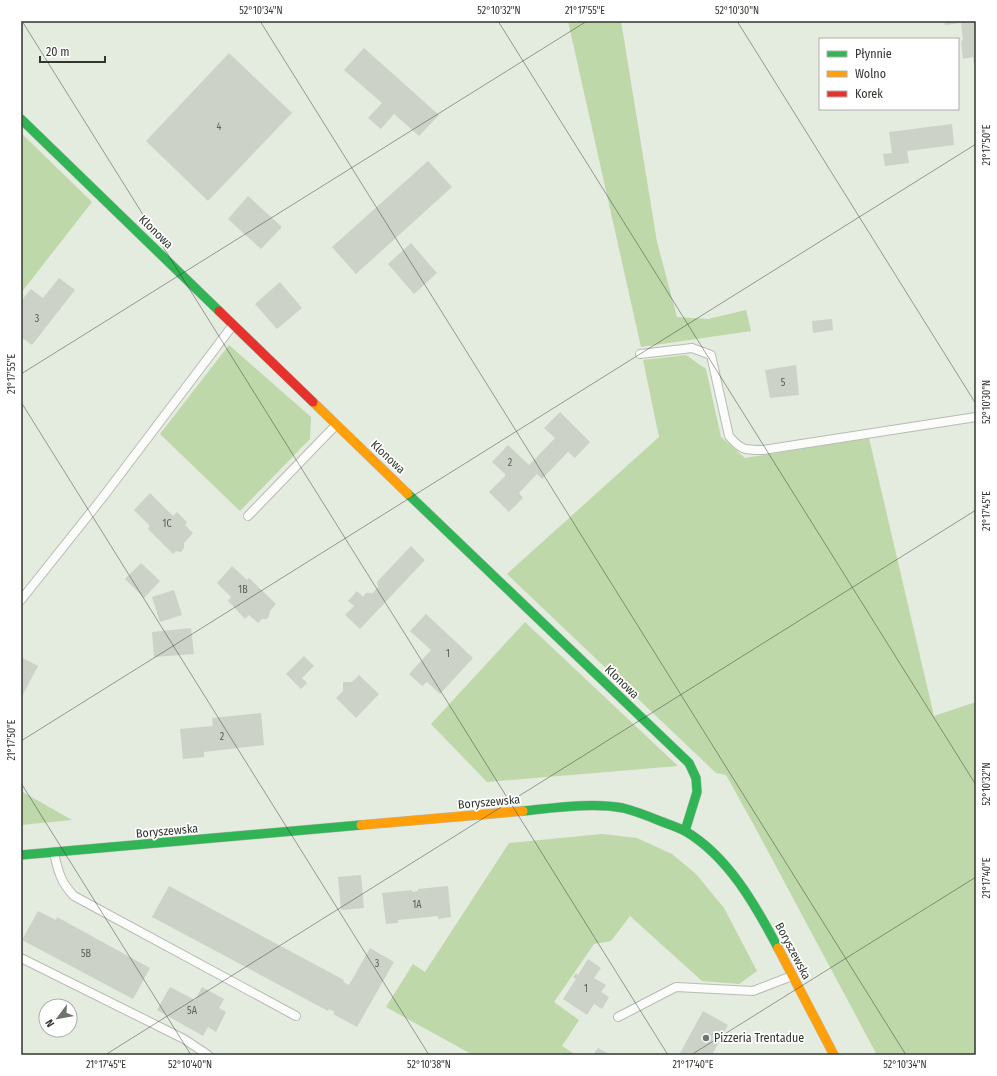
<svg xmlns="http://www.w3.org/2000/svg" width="997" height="1076" font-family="'Fira Sans Condensed',sans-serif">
	<rect width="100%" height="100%" fill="#e4ebdf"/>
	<g fill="#bed8a9">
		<path d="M568,21H621L657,242L677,317L708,319L746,310L751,331L641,347Z"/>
		<path d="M21,133L92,202L21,293Z"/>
		<path d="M229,345L311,417L310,439L240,511L160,434Z"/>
		<path d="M686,355L706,369L721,437L745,458L869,438L934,716L976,702V1055H877L756,829L726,775L716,773L507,574L659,437L643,360Z"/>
		<path d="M525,622L678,766L487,782L431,724Z"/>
		<path d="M21,791L72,820L21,825Z"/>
		<path d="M602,834L637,838L672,854L696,874L724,908L757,971L739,984L702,981L630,916L611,941L594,944L554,1002L579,1020L562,1046L576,1055H473L386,1007L413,964L425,972L509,843Z"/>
	</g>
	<g fill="#ccd2c8">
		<path d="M944,21H976V63H974L973,57L963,59L961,41L963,40L961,23L945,25Z"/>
		<path d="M364,48L439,115L419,136L394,114L381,129L368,118L382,103L344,70Z"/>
		<path d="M229,53L292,113L208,201L146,141Z"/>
		<path d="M952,124L954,145L907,151L909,163L885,166L883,154L892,153L889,132Z"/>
		<path d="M428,161L452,187L356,274L332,247Z"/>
		<path d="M248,196L282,227L261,249L228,219Z"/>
		<path d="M411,243L437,273L414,294L388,264Z"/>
		<path d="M59,278L75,290L32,345L21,337V301L31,289L43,298Z"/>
		<path d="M280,282L302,308L277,329L255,304Z"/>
		<path d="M832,319L833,330L813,333L812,321Z"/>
		<path d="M796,365L799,395L770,398L765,370Z"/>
		<path d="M560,412L590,442L575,458L568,452L542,479L537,474L519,493L523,498L509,512L489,492L506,475L492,462L508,445L529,465L555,438L544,428Z"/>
		<path d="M150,493L173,516L177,512L187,522L185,525L193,533L184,543V548L181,552L176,551L173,554L148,529L150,526L134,510Z"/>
		<path d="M411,546L425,560L360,629L345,615L354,606L348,601L357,591L363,597L366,593H371L372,594L378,587L377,582Z"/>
		<path d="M141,563L160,581L144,598L125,579Z"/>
		<path d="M232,566L247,580L249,578L276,604L270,611L269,616L267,619H262L258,623L249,615L245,619L228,601L231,597L217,583Z"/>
		<path d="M174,590L182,615L160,622L152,597Z"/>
		<path d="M426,614L473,658L440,694L427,682L422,686L409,674L431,650L410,631Z"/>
		<path d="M191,628L194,654L154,657L152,632Z"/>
		<path d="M304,656L314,666L302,678L307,683L301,689L286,674Z"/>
		<path d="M21,657L38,666L21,698Z"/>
		<path d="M359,675L379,694L356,718L336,698L343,691V682H352Z"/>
		<path d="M261,713L264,745L204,752V757L183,759L180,729L213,726L212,718Z"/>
		<path d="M361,875L364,908L341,910L338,877Z"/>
		<path d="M169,886L344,980L343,982L349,985L370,948L394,962L357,1027L333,1014L335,1012L329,1009L328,1011L152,917Z"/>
		<path d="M448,886L451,917L438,919V916L398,920V923L386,924L382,893L412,890V892L418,891V889Z"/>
		<path d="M38,911L56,920L57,917L150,968L133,999L22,940Z"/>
		<path d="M588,959L601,968L594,978L606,985L601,992L609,997L602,1009L594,1004L587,1015L563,999L576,979L573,977L576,973L578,975Z"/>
		<path d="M170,987L195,1000L202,987L224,999L219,1008L226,1012L216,1032L208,1027L203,1036L157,1010Z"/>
		<path d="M703,1011L728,1025L712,1055H679Z"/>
		<path d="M598,1048L611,1055H593Z"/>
	</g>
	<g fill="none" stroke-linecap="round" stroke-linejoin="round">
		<defs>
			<g id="lane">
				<path d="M640,354L692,348L711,355L729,436C741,450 744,450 763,450L976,417"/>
				<path d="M248,516L336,425"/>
				<path d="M21,600L103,497L233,325"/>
				<path d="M54,853C58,871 61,883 74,896L296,1016"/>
				<path d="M21,958L184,1039L208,1055"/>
				<path d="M618,1017L676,987L753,991L792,976"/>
			</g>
			<g id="fast">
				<path d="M21,119L219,311"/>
				<path d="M408,494L689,763L696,778L697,792L685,831"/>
				<path d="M523,811C553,808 593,802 623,808C635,811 648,816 660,821C668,824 677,827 685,831C728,856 756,906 778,948"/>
				<path d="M21,855L361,825"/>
			</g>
			<g id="slow">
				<path d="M313,402L408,494"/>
				<path d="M361,825L523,811"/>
				<path d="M778,948L834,1055"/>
			</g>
			<path id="jam" d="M219,311L313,402"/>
		</defs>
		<use href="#lane" stroke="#b7bcb3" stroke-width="10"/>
		<use href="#fast" stroke="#b7bcb3" stroke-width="10"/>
		<use href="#slow" stroke="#b7bcb3" stroke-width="10"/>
		<use href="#jam" stroke="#b7bcb3" stroke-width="10"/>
		<use href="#lane" stroke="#fbfcfa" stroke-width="8"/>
		<use href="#fast" stroke="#30b455" stroke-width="9"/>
		<use href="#slow" stroke="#ff9f0a" stroke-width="9"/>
		<use href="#jam" stroke="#e5322d" stroke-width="9"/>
	</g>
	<path fill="none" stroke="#31362e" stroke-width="1" stroke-opacity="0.45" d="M22,21L668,1055M260,21L906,1055M498,21L976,785M737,21L976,404M975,21L976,22M21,374L587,21M21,402L429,1055M21,741L976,144M21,783L191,1055M105,1055L976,510M691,1055L976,877"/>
	<circle fill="#70756c" stroke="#fff" stroke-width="1.5" cx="706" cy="1038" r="4"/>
	<g text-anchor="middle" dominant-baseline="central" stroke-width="3.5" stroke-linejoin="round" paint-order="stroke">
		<g font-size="10" fill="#5a6057">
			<text x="219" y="127">4</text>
			<text x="37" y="319">3</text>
			<text x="783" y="383">5</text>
			<text x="510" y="463">2</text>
			<text x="167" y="524">1C</text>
			<text x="243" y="590">1B</text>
			<text x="448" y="654">1</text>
			<text x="222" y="737">2</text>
			<text x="417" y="905">1A</text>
			<text x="86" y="954">5B</text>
			<text x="377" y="964">3</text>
			<text x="586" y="989">1</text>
			<text x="192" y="1011">5A</text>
		</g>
		<g font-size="12" fill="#31362e" stroke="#fff">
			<text transform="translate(156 232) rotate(44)">Klonowa</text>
			<text transform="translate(388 457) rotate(43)">Klonowa</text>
			<text transform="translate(622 682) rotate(44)">Klonowa</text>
			<text transform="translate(489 802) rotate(-5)">Boryszewska</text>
			<text transform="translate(167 831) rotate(-5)">Boryszewska</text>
			<text transform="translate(793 951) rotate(62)">Boryszewska</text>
		</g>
		<g font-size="12" fill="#31362e" stroke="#fff" text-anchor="start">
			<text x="714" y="1038">Pizzeria Trentadue</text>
		</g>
	</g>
	<rect width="997" height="1076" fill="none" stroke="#ffffff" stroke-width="44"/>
	<rect x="819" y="38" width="140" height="72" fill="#ffffff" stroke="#adafab"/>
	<rect x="827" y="51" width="20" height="6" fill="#30b455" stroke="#adafab"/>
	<text x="855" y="58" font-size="12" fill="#31362e">Płynnie</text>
	<rect x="827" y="71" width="20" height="6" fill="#ff9f0a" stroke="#adafab"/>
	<text x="855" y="78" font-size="12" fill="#31362e">Wolno</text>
	<rect x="827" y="91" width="20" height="6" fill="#e5322d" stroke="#adafab"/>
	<text x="855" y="98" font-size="12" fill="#31362e">Korek</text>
	<g transform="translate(58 1018) rotate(238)"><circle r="19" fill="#ffffff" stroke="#adafab"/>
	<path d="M0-3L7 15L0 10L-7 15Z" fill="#70756c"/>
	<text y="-6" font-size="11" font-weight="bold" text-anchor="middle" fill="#31362e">N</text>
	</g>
	<path d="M40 56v6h65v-6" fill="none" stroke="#31362e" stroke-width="2"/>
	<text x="46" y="56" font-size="12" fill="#31362e" stroke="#ffffff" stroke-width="3" paint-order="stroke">20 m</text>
	<rect x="22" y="22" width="953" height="1032" fill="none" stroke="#31362e" stroke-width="1.5"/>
	<g font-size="10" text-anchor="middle" fill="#31362e">
		<text x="261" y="14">52°10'34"N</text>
		<text x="499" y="14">52°10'32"N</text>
		<text x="585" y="14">21°17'55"E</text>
		<text x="737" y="14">52°10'30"N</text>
		<text transform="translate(986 145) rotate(-90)" y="4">21°17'50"E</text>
		<text transform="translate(11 374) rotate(-90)" y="4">21°17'55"E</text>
		<text transform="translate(986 402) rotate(-90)" y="4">52°10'30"N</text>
		<text transform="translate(986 511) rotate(-90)" y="4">21°17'45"E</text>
		<text transform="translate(11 740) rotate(-90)" y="4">21°17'50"E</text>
		<text transform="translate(986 784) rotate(-90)" y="4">52°10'32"N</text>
		<text transform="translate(986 878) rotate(-90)" y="4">21°17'40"E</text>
		<text x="106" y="1068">21°17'45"E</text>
		<text x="190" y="1068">52°10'40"N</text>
		<text x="429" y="1068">52°10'38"N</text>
		<text x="693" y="1068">21°17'40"E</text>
		<text x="905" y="1068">52°10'34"N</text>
	</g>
</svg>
